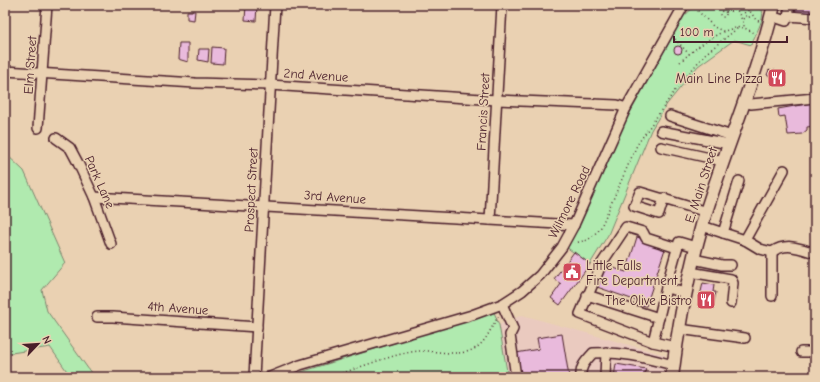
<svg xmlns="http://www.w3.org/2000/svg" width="820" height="382" font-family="'Comic Neue',sans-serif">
	<rect width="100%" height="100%" fill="#ead1b2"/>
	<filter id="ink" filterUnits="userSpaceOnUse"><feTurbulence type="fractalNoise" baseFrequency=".025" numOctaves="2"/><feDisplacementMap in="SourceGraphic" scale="8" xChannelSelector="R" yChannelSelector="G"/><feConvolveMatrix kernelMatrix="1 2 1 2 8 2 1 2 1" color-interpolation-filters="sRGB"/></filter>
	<g filter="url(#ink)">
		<path fill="#eacabf" d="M522,315L665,355L663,377H508L499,325Z"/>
		<g fill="#b0eaaf" stroke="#7d846d">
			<path d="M696,5H759C769,14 755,34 751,45L734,40L698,66L667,104L651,130L608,235L590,264L566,247L581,222L625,122L683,17Z"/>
			<path d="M5,153L24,171L65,263L42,290L47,311L94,377H71L50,347L5,354Z"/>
			<path d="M494,312L499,325L508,377H285Z"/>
		</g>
		<g fill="#e9badc" stroke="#4a1f2b">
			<path d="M246,5H257L256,21L245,20Z"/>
			<path d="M796,5H813L812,14L795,11Z"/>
			<path d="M187,11H195L194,20L187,19Z"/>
			<path d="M179,43H188V62L178,59Z"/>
			<circle cx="678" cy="50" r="4"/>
			<path d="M212,47L224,48L223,64L211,63Z"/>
			<path d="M199,49H209L208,62L198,60Z"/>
			<path d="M769,70L773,72L774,70L783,74L779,80L767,75Z"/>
			<path d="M812,103L815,126L807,127V130L802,134L788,135L785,116L779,117L778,109Z"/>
			<path d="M637,237L666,246L646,306L636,304L637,301L597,287L604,265L626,272Z"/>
			<path d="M574,252L590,264L560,305L551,298L561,284L554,279Z"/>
			<path d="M703,283L714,285L713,292H716L713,308L698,305Z"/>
			<path d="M562,334L569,377H520L516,353L539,349L537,338Z"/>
			<path d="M616,364L646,369L644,377H614Z"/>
		</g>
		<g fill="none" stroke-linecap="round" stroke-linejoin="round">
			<defs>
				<g id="minor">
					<path d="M771,16L786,21L788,16L815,18"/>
					<path d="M788,16L790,5"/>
					<path d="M5,71L195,83L270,85L497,100L617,105L626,108"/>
					<path d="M743,102L751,104L815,98"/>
					<path d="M670,116L732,136"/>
					<path d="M38,128L47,5"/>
					<path d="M661,131L729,144"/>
					<path d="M56,138L70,148L78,163L94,197L111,244"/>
					<path d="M661,147L723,161"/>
					<path d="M94,197L574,225"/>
					<path d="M664,198L659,214L634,206L640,192L707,212"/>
					<path d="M490,220L502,5"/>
					<path d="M702,226L745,240L760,249L772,252C787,242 799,248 815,253"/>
					<path d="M723,233L739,181"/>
					<path d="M745,240L784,170"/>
					<path d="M693,259L722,265H731"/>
					<path d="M690,272L731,279L733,283L731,303"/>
					<path d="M666,288L679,242L696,247"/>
					<path d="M587,295L659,318"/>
					<path d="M772,296V252"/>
					<path d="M502,304L513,329L510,335L516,377"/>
					<path d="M97,317H113L257,327"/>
					<path d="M679,329L745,338"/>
					<path d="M653,342L580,314L602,263L626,227L643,232L646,238L677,248"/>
					<path d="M676,347L653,342L666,288L686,293"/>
					<path d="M801,352H815"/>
					<path d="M254,377L275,5"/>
					<path d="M270,377L300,365L472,315L502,304L522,291L540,275L562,247L574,225L626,108L684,5"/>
					<path d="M581,377C580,366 586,361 593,353C621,351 646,358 673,365"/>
					<path d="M605,377L606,352"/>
				</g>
				<path id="major" d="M672,377C678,326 688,275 702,225C724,151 756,80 774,5"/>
			</defs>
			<use href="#minor" stroke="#4a1f2b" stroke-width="12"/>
			<use href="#major" stroke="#4a1f2b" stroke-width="15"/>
			<g stroke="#4a1f2b" stroke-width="1.5" stroke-dasharray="1 3" stroke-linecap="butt">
				<path d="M718,5L722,11"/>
				<path d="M746,5L756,20L759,21"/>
				<path d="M695,8L714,27L725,32"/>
				<circle cx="723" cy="14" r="3"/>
				<path d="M726,12L737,10L744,24V28"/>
				<path d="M746,16L748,18L752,15"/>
				<path d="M743,19L746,16L744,13L749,10"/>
				<path d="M675,39L689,54"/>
				<path d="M680,62C693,50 725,24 744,28C748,29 752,32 756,34"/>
				<path d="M574,243L588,240L600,229L637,145L676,89L705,54L738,28"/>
				<path d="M331,377C356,369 395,353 419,351C437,350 459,358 476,348C488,340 491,326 499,316"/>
			</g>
			<use href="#minor" stroke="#ead1b2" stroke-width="9"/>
			<use href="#major" stroke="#ead1b2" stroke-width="12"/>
		</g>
	</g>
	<defs>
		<symbol id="restaurant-square" viewBox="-11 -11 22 22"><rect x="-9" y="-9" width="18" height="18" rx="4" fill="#d1495b" stroke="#ead1b2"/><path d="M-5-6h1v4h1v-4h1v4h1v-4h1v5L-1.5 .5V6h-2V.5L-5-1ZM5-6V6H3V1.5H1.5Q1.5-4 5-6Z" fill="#fff"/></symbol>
		<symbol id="civic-square" viewBox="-11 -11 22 22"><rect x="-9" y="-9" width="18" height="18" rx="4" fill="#d1495b" stroke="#ead1b2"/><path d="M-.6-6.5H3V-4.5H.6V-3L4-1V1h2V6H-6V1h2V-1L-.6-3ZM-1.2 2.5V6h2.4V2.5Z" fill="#fff"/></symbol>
	</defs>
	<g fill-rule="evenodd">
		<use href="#restaurant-square" x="766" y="67" width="22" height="22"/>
		<use href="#civic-square" x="561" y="261" width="22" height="22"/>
		<use href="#restaurant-square" x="695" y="289" width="22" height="22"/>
	</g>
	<g text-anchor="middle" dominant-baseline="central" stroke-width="3" stroke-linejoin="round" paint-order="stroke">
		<g font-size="13" fill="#4a1f2b" stroke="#ead1b2">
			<text transform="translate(30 65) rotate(-86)">Elm Street</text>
			<text transform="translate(316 75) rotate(4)">2nd Avenue</text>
			<text transform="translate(483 112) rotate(-87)">Francis Street</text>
			<text transform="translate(100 182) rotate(66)">Park Lane</text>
			<text transform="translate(701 185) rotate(-72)">E. Main Street</text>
			<text transform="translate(251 190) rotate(-87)">Prospect Street</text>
			<text transform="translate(335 197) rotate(4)">3rd Avenue</text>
			<text transform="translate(569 202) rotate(-64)">Wilmore Road</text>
			<text transform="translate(178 308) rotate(4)">4th Avenue</text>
		</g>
		<g font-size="13" fill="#4a1f2b" stroke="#ead1b2" text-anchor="end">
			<text x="763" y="78">Main Line Pizza</text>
			<text x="586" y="265" text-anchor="start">Little Falls<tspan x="586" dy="15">Fire Department</tspan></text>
			<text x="692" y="300">The Olive Bistro</text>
		</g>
	</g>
	<rect width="820" height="382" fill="none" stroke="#ead1b2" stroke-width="20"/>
	<rect x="10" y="10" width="800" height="362" fill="none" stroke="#4a1f2b" stroke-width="1.5" filter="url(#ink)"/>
	<g transform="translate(38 344) rotate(65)" stroke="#ead1b2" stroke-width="3" paint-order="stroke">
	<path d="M0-3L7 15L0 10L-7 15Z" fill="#4a1f2b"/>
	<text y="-6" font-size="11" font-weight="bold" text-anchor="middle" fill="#4a1f2b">N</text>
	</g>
	<path d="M674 36v6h113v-6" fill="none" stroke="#4a1f2b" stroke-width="2"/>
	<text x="680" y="36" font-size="12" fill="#4a1f2b" stroke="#ead1b2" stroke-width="3" paint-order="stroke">100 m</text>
</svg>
